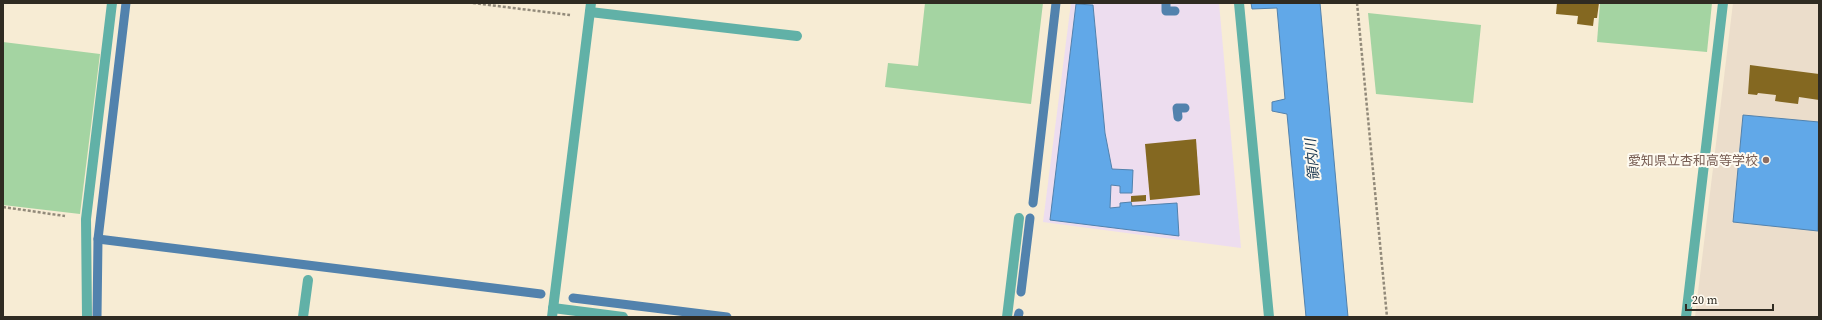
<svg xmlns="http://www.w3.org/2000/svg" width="1822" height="320" font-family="'Source Serif 4','Noto Sans JP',serif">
	<rect width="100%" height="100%" fill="#f7ecd4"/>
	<path fill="#edddef" d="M1071,3H1219L1241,248L1043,222Z"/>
	<path fill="#ebddcb" d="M1733,3H1819V317H1695Z"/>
	<g fill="#a4d4a2">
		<path d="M925,3H1043L1031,104L885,87L888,63L918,66Z"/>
		<path d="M1600,3H1712L1707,52L1597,42Z"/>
		<path d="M1368,13L1481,25L1473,103L1376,94Z"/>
		<path d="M3,42L100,54L80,214L3,205Z"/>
	</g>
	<g fill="#61a8e8" stroke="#5282ad">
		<path d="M1251,3H1320L1348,317H1306L1287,114L1272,111V102L1285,99L1277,8L1252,9Z"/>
		<path d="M1076,4L1093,5L1105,133L1112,169L1133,170L1132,193H1120V186L1111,185L1110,208L1120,207V203L1131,202L1132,206L1177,203L1179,236L1050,220Z"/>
		<path d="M1743,115L1819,122L1818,231L1733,222Z"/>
	</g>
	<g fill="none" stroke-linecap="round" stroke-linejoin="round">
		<g stroke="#5282ad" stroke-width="9">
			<path d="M1166,3V11H1175"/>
			<path d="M1178,117L1177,108H1185"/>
			<path d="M1033,203L1056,3"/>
			<path d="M98,239L541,294"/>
			<path d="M1021,292L1030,218"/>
			<path d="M573,298L727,317"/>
			<path d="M97,317L98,239L126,3"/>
			<path d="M1018,317L1019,313"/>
		</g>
	</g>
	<g fill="#846821">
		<path d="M1557,3H1599L1597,18H1594L1593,26L1577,24L1578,16L1556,14Z"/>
		<path d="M1750,65L1819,74V100L1799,97L1798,104L1775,101L1776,95L1758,93L1757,95L1748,94Z"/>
		<path d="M1196,139L1200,195L1150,200L1145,144Z"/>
		<path d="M1146,195V201L1131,202V196Z"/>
	</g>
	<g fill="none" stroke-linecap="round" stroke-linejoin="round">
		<g stroke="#928a7a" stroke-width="2.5" stroke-dasharray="3 2" stroke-linecap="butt">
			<path d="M473,3L570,15"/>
			<path d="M1357,3L1387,317"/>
			<path d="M3,207L65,216"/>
		</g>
		<g stroke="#61b1a7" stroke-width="10">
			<path d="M1239,3L1269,317"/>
			<path d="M590,12L797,36"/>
			<path d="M553,308L623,317"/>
			<path d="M87,317L86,219L112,3"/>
			<path d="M303,317L308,280"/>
			<path d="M552,317L591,3"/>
			<path d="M1007,317L1019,218"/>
			<path d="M1686,317L1723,3"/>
		</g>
	</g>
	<circle fill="#8d6e63" stroke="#fefaf0" stroke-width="1.5" cx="1766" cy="160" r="4"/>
	<g text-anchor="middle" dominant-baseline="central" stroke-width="4" stroke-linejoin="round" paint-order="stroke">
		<g font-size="13" fill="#785e54" stroke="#fefaf0" text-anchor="end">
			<text x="1758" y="160">愛知県立杏和高等学校</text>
		</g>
		<g font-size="14" font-style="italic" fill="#14324c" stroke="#fefaf0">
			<text transform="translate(1312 160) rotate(-95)">領内川</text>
		</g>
	</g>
	<rect width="1822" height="320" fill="none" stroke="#2f2b22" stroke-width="8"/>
	<path d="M1686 304v6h87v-6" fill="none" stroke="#2f2b22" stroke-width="2"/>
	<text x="1692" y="304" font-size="12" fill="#2f2b22" stroke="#fefaf0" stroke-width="3" paint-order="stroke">20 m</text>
</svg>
